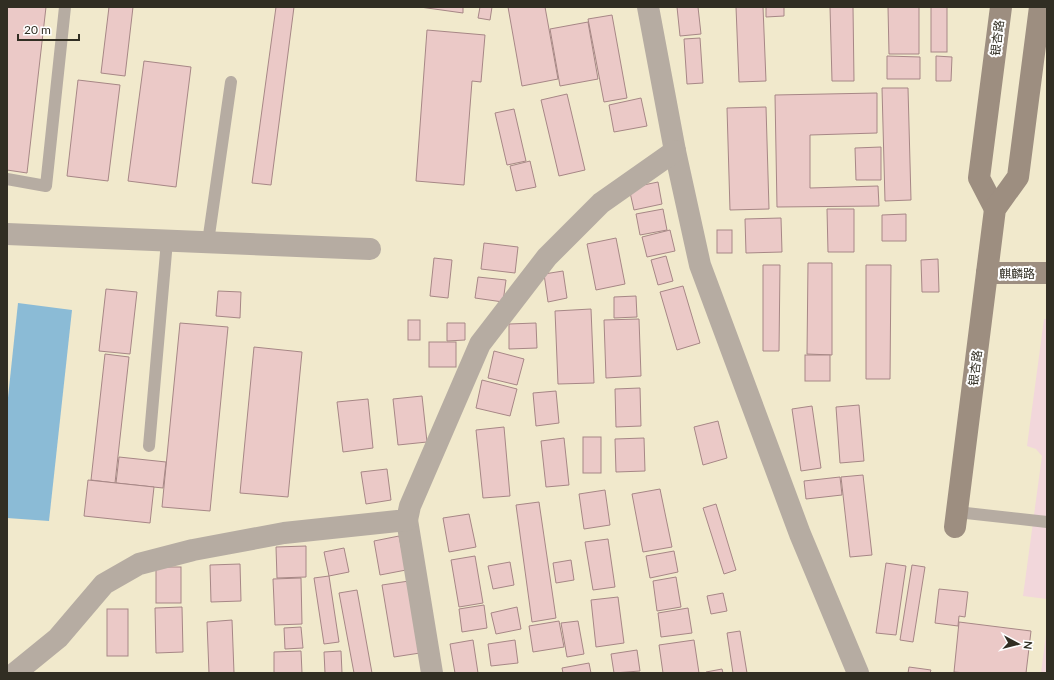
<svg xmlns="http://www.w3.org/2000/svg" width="1054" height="680" font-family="Lato,'Noto Sans SC',sans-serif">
	<rect width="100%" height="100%" fill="#f1e9cc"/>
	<g fill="#f2d7db">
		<path d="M1044,319H1047V599L1023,596L1042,456L1036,449L1027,446Z"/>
		<path d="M1047,627V673H1041Z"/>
	</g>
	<path fill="#8bbbd6" d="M18,303L72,310L49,521L7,518V407Z"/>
	<g fill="#ebc9c7" stroke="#a78786">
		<path d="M7,7H46L27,173L7,170Z"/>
		<path d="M109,7H133L125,76L101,73Z"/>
		<path d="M276,7H294L271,185L252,183Z"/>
		<path d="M420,7H463V13Z"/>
		<path d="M480,7H492L490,20L478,18Z"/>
		<path d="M508,7H545L558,79L522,86Z"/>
		<path d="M677,7H698L701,34L680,36Z"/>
		<path d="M736,7H763L766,81L739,82Z"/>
		<path d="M766,7H784V16L766,17Z"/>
		<path d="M830,7H853L854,81H832Z"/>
		<path d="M888,7H919V54H889Z"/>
		<rect x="931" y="7" width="16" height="45"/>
		<path d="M612,15L627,98L604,102L588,19Z"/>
		<path d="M588,22L598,79L560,86L550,29Z"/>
		<path d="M427,30L485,35L481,82L472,81L464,185L416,181Z"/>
		<path d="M700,38L703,83L687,84L684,39Z"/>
		<path d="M887,56L920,57V79H887Z"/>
		<path d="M936,56L952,57L951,81H936Z"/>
		<path d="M144,61L191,67L176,187L128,181Z"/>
		<path d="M78,80L120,85L108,181L67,176Z"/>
		<path d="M882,88H908L911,200L885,201Z"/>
		<path d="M877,93V133L810,135V188L878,186L879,206L777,207L775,95Z"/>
		<path d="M567,94L585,170L559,176L541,100Z"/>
		<path d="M641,98L647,126L614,132L609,105Z"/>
		<path d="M766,107L769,209L730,210L727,108Z"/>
		<path d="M514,109L526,161L507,165L495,113Z"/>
		<path d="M881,147V180H856L855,148Z"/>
		<path d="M530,161L536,187L516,191L510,166Z"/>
		<path d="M658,182L662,204L634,210L629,188Z"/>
		<path d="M663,209L667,230L640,235L636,214Z"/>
		<path d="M827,209H854V252H828Z"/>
		<path d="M906,214V241H882V215Z"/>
		<path d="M781,218L782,252L746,253L745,219Z"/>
		<path d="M670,230L675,251L647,257L642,237Z"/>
		<rect x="717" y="230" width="15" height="23"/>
		<path d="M616,238L625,284L596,290L587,244Z"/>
		<path d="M484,243L518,247L515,273L481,269Z"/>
		<path d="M666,256L673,281L658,285L651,260Z"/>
		<path d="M434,258L452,260L448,298L430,296Z"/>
		<path d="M938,259L939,292H922L921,260Z"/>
		<path d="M808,263H832V355L807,354Z"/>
		<path d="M763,265H780L779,351H763Z"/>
		<path d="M866,265H891L890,379H866Z"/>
		<path d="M563,271L567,298L548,302L544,274Z"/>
		<path d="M478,277L506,280L503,302L475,298Z"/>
		<path d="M683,286L700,343L677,350L660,292Z"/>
		<path d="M106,289L137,292L130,354L99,351Z"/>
		<path d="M218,291L241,292L240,318L216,316Z"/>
		<path d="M636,296L637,317L614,318V297Z"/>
		<path d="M591,309L594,383L558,384L555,311Z"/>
		<path d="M639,319L641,376L606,378L604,320Z"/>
		<rect x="408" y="320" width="12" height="20"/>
		<path d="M180,323L228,327L210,511L162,507Z"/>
		<path d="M447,323H465V340L447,341Z"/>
		<path d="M536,323L537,348L509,349V324Z"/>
		<rect x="429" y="342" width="27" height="25"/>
		<path d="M254,347L302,352L288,497L240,493Z"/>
		<path d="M494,351L524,359L517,385L488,378Z"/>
		<path d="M105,354L129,357L115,483L91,480Z"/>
		<rect x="805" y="355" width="25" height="26"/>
		<path d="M482,380L517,389L510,416L476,408Z"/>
		<path d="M640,388L641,426L616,427L615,389Z"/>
		<path d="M556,391L559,423L536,426L533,393Z"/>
		<path d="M422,396L427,442L398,445L393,399Z"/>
		<path d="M368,399L373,448L343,452L337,402Z"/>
		<path d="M859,405L864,461L840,463L836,407Z"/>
		<path d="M812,406L821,468L801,471L792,409Z"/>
		<path d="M718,421L727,458L703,465L694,427Z"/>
		<path d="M504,427L510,496L483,498L476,430Z"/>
		<rect x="583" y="437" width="18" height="36"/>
		<path d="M564,438L569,485L546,487L541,441Z"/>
		<path d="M644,438L645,471L616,472L615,439Z"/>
		<path d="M119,457L166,462L163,488L116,483Z"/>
		<path d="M387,469L391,500L366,504L361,472Z"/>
		<path d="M863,475L872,555L850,557L841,477Z"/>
		<path d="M840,477L842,495L806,499L804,481Z"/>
		<path d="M88,480L154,487L150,523L84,516Z"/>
		<path d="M660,489L672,547L643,552L632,494Z"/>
		<path d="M605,490L610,525L584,529L579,494Z"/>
		<path d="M539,502L556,618L532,622L516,505Z"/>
		<path d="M716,504L736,570L724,574L703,508Z"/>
		<path d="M469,514L476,547L449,552L443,518Z"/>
		<path d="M399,536L406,570L380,575L374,541Z"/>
		<path d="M608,539L615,587L593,590L585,542Z"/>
		<path d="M306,546V577L277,578L276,547Z"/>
		<path d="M344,548L349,572L329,576L324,552Z"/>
		<path d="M674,551L678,572L650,578L646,556Z"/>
		<path d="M475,556L483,603L459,607L451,560Z"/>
		<path d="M571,560L574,580L556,583L553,563Z"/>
		<path d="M510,562L514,585L493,589L488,566Z"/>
		<path d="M886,563L906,566L896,635L876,633Z"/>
		<path d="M240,564L241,601L211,602L210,565Z"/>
		<path d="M912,565L925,567L913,642L900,640Z"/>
		<rect x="156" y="567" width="25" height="36"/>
		<path d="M329,576L339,642L324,644L314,578Z"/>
		<path d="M676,577L681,607L657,611L653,581Z"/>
		<path d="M301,578L302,624L275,625L273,579Z"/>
		<path d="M409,581L420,653L394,657L382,585Z"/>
		<path d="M939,589L968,592L965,617L959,616L958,626L935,623Z"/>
		<path d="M357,590L372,673H354L339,593Z"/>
		<path d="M723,593L727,611L711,614L707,596Z"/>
		<path d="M618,597L624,643L596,647L591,600Z"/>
		<path d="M484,605L487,628L462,632L459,609Z"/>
		<path d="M182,607L183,652L156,653L155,608Z"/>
		<path d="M517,607L521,629L496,634L491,613Z"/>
		<path d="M688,608L692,633L661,637L658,613Z"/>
		<rect x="107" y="609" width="21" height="47"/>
		<path d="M232,620L234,673H209L207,622Z"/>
		<path d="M559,621L564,647L533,652L529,626Z"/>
		<path d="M578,621L584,654L567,657L561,623Z"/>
		<path d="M959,622L1031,631L1026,673H966L954,672Z"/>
		<path d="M301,627L303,648L285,649L284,628Z"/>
		<path d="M740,631L747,673H733L727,633Z"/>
		<path d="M473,640L478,673H455L450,644Z"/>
		<path d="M515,640L518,663L491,666L488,644Z"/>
		<path d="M694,640L699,673H663L659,645Z"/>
		<path d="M637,650L640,671L614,673L611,654Z"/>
		<path d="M301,651L302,673H274V652Z"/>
		<path d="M341,651L342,673H325L324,652Z"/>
		<path d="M589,663L591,673H563L562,668Z"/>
		<path d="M909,667L931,670L930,673H908Z"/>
		<path d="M722,669L723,673H706V672Z"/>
	</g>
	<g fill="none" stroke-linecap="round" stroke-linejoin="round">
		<g stroke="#b6aca2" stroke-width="12">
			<path d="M7,179L46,186L65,7"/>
			<path d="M208,242L231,82"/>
			<path d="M149,446L167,241"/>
			<path d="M957,512L1047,522"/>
		</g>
		<g stroke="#b6aca2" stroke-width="22">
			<path d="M648,7L675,151L700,265L800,534L858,673"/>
			<path d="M7,234L370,249"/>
			<path d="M407,520L432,673"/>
			<path d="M15,673L58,638L104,584L139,564L193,550L284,533L407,520L410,506L480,344L547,257L601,203L675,151"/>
		</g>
		<g stroke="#9d8e80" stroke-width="22">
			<path d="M995,209L979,178L1001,7"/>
			<path d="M987,273H1047"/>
			<path d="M955,527L995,209L1018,177L1040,7"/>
		</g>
	</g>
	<g text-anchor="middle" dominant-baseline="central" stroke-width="4" stroke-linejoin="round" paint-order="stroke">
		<g font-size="12" fill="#312e23" stroke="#fff">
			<text transform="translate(997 38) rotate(-83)">银杏路</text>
			<text x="1017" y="273">麒麟路</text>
			<text transform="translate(975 368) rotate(-83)">银杏路</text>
		</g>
	</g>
	<rect width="1054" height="680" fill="none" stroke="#312e23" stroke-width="16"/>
	<g transform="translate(1018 644) rotate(97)" stroke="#ffffff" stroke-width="3" paint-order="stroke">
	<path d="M0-3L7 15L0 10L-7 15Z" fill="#312e23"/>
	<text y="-6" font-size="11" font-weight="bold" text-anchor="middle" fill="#312e23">N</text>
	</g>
	<path d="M18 34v6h61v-6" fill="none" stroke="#312e23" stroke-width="2"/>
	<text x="24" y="34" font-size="12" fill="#312e23" stroke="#ffffff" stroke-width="3" paint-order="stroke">20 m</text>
</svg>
